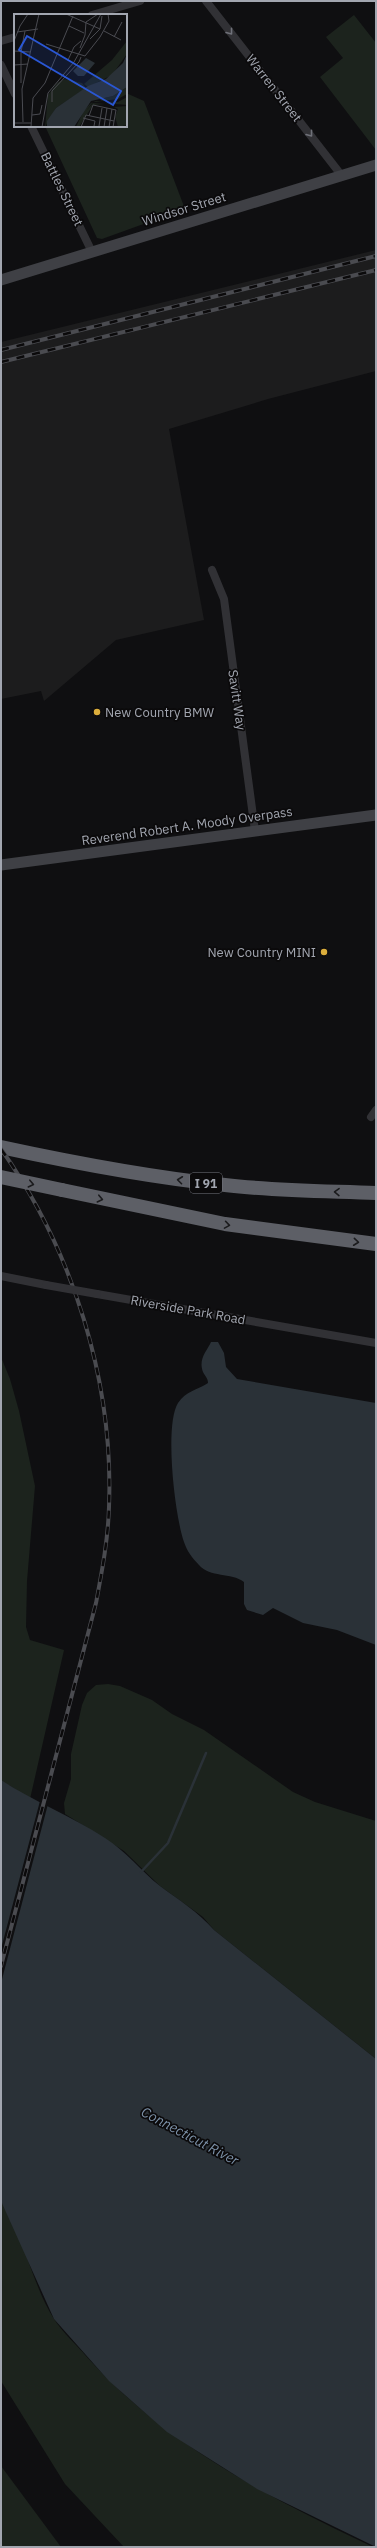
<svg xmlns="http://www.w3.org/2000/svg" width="377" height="2548" font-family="'IBM Plex Sans',sans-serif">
	<rect width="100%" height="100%" fill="#0f0f11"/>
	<path fill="#1c1c1d" d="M376,250V371L268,399L169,429L204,620L116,640L44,701L41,691L1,699V342Z"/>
	<g fill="#1c231d">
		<path d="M354,15L376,43V150L320,77L343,58L326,37Z"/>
		<path d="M126,93L144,101L185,209L102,239L97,238L45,126H126Z"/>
		<path d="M1,1357L10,1379L19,1411L35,1486L27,1581L26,1627L30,1640L64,1650L30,1799L9,1785L1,1794Z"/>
		<path d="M108,1684L120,1686L152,1700L172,1714L204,1730L293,1792L315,1802L376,1821V2059L214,1930L203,1917L160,1886L124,1851L65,1814L64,1803L71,1779V1754L82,1705L87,1693L96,1685Z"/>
		<path d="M1,2201C24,2235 32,2285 54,2319C62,2332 76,2344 86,2356C165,2444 268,2497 373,2547H124L65,2484L1,2381Z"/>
		<path d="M1,2466L61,2547H1Z"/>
	</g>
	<g fill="#2a3137">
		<path d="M211,1342H218L224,1353L226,1367L237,1379L376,1403V1645L337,1630L303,1623L273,1608L263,1615L247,1610L244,1604V1582C231,1572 210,1578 199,1565C192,1558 187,1551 184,1542C175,1517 164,1425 178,1403C186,1391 197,1390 208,1383C208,1378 205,1376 203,1372C198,1359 207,1351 211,1342Z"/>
		<path d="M1,1780C35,1802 71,1816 105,1838C126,1851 141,1871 160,1886C179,1900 198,1912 214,1930L376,2059V2547L257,2489L167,2432L109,2381L54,2319L1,2201Z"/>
	</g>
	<path fill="#0f0f11" d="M40,1801L48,1804L1,1983V1949Z"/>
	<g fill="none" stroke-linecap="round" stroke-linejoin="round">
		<path stroke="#2a3137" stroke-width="2.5" d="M141,1872L168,1843L206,1753"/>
		<g stroke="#313135" stroke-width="8">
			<path d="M206,1L342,176"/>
			<path d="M92,15L140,1"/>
			<path d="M1,41L15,37"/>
			<path d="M1,65L15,94"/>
			<path d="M31,126L92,252"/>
			<path d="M212,570L224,599L255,831"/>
			<path d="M371,1117L376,1110"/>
			<path d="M1,1276L46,1285"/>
			<path d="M97,1294L376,1343"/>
		</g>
		<g stroke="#3f4045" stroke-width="11">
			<path d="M1,280L376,165"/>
			<path d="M1,865L376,815"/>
		</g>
		<g stroke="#5d5f66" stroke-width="14">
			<path d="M1,1147C75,1163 149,1177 225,1185C275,1191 325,1191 376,1193"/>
			<path d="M62,1190L225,1224L376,1244"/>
		</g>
		<defs>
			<g id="rail">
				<path d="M1,350L376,256"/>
				<path d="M1,362L376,270"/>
				<path d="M1,1149C73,1251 114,1382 109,1507C108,1540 102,1571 96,1603L1,1966"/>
			</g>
		</defs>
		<use href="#rail" stroke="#4a4b50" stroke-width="4"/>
		<use href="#rail" stroke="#0b0a0b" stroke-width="2.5" stroke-dasharray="8" stroke-linecap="butt"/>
		<path stroke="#313135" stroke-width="8" d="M46,1285L97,1294"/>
		<path stroke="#5d5f66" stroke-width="14" d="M1,1177L62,1190"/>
	</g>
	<defs><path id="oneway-chevron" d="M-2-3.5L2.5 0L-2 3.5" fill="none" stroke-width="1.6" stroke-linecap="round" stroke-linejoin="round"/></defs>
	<g stroke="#6f7179">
		<use href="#oneway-chevron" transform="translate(230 32) rotate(52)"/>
		<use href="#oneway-chevron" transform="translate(310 134) rotate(52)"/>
	</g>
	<g stroke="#1b1b1d">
		<use href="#oneway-chevron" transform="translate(180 1180) rotate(-173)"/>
		<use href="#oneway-chevron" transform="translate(31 1184) rotate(13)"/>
		<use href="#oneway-chevron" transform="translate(337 1192) rotate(-179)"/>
		<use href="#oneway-chevron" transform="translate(100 1199) rotate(13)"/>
		<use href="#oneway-chevron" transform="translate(227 1225) rotate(9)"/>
		<use href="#oneway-chevron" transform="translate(356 1242) rotate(6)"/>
	</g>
	<g fill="#dcae3c" stroke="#0b0a0b" stroke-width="1.5">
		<circle cx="97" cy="712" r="4"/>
		<circle cx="324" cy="952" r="4"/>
	</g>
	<g text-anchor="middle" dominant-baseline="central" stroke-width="3.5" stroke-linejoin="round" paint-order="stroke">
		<rect fill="#0b0a0b" stroke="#75777e" stroke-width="1" x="190" y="1173" width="32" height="20" rx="3"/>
		<g font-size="12" font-weight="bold" fill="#a2a6b0">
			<text x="206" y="1183">I 91</text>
		</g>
		<g font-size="13" fill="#a2a6b0" stroke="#0b0a0b">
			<text transform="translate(274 88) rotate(52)">Warren Street</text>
			<text transform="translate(62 189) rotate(64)">Battles Street</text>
			<text transform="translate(184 209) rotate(-17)">Windsor Street</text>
			<text transform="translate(237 700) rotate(82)">Savitt Way</text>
			<text transform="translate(187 826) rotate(-8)">Reverend Robert A. Moody Overpass</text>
			<text transform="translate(188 1310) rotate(10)">Riverside Park Road</text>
		</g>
		<g font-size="13" fill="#a2a6b0" stroke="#0b0a0b" text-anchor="start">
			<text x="105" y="712">New Country BMW</text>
			<text x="316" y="952" text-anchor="end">New Country MINI</text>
		</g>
		<g font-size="14" font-style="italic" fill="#7c91a8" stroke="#0b0a0b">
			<text transform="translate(190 2136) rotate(28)">Connecticut River</text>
		</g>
	</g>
	<g transform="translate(14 14)">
		<rect width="113" height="113" fill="#0f0f11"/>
		<path d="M113,27V40L98,61L74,73L70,70L98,46ZM51,65L68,69L72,74L42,94L31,113L34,81L43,69ZM113,73V80L104,85L88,87L85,85L99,82ZM113,83V91L91,89L104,88ZM82,87L88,88H79L72,97L79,89L91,90L79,91L65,113H62L70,96L77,89ZM113,92V111L104,113L101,103L104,95L100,93Z" fill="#1c231d"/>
		<path d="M113,40V73L99,82L77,87L60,113H33V107L42,94L74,72L92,65L109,49ZM72,44L81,49L70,62H64L59,57Z" fill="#2a3137"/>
		<path fill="none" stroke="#4a4b51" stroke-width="1" d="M52,0L86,15M55,12L70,19M90,17L107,26M3,18L24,15M100,23L108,8M76,25L86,15L88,2M0,27L6,12L14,0M32,30L71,42L86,23L95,7L94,0M66,34L71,21L72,8L84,0M0,37L16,38M54,46L60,33L67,27M0,51L14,50M7,69V38L11,17M38,88V77L65,48L67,43M18,101L26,100L28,91M75,102L79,91L102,96L99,113M69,104L81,107L80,112M9,108L8,75L25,0M0,109H17M85,112L88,94M17,113L19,84L31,69L59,2M28,113L34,79L60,48L87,0M67,113L72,101L100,107M90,113L93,94M95,113L98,95"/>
		<path fill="#2a57d4" fill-opacity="0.15" stroke="#2a57d4" stroke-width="2" d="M13,22L107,77L99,91L5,36Z"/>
		<rect width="113" height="113" fill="none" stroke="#a2a6b0" stroke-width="2"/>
	</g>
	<rect width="377" height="2548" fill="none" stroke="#a2a6b0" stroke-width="4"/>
</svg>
